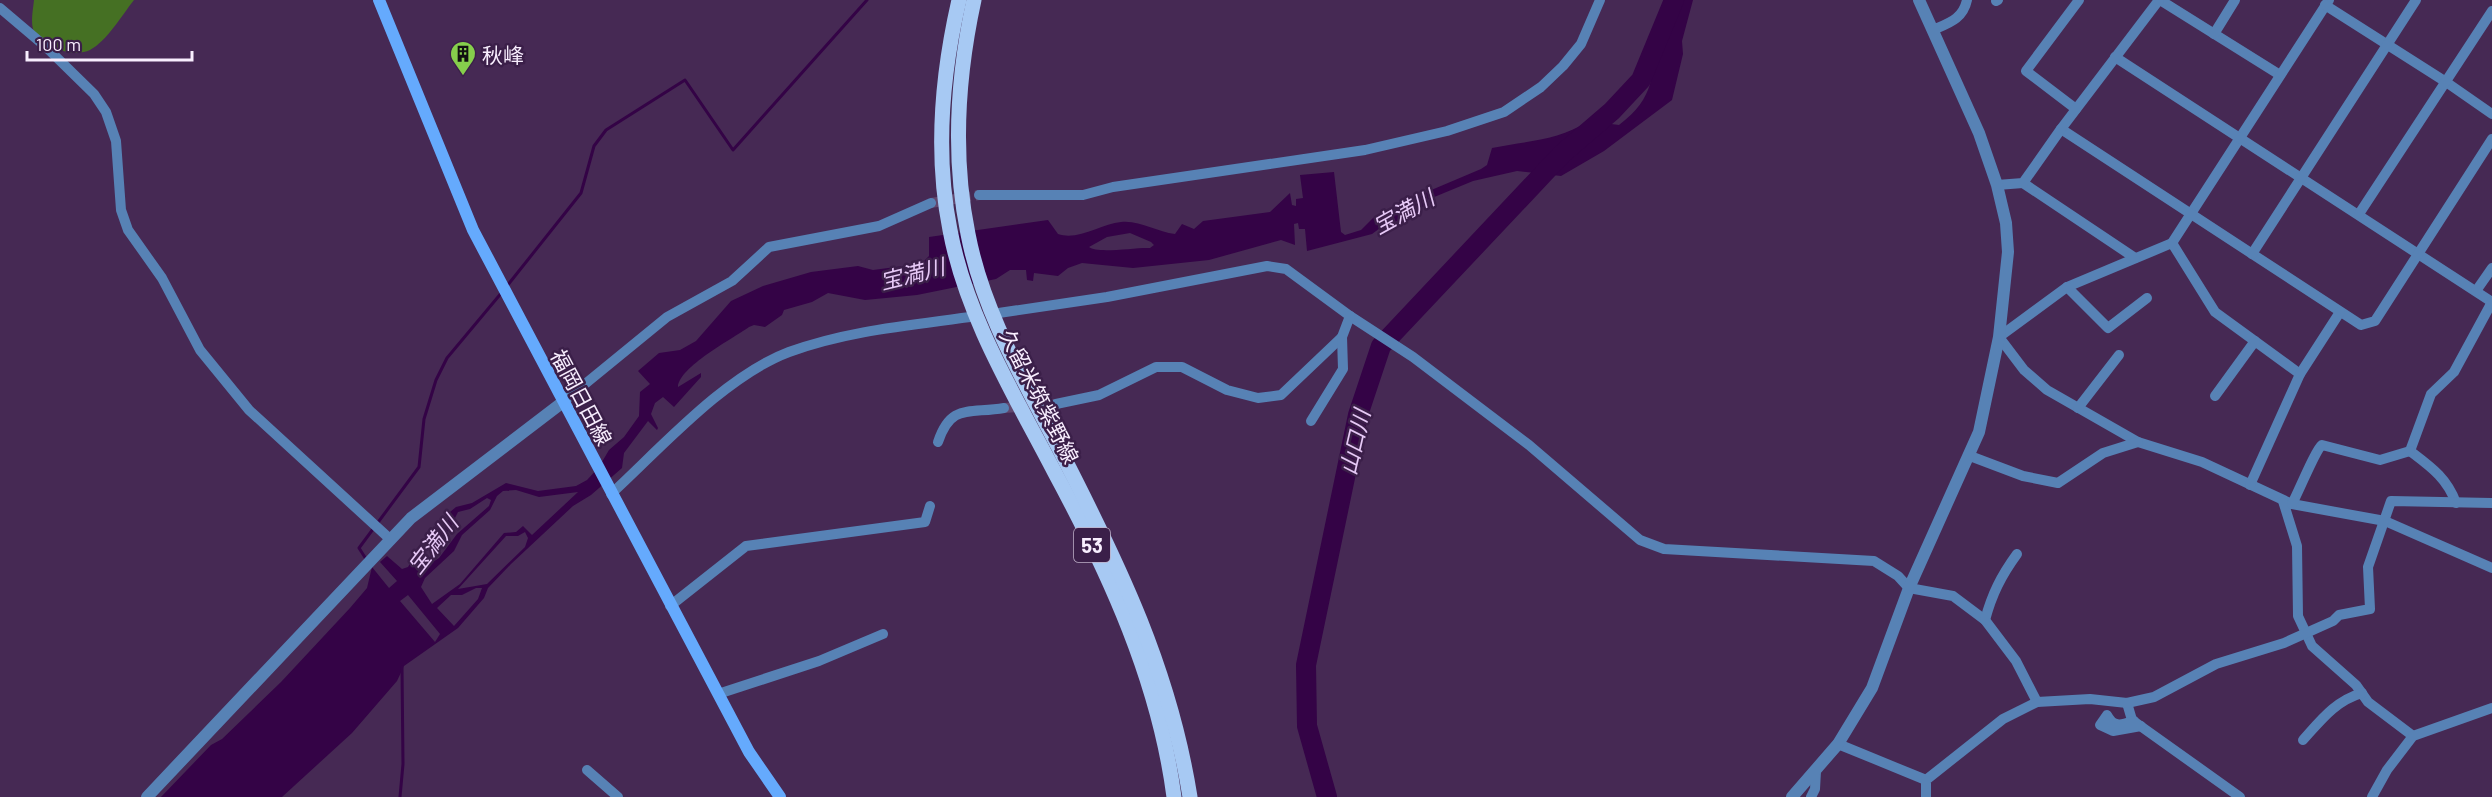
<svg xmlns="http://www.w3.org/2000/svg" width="2492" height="797" font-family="Barlow,'Noto Sans JP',sans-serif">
	<rect width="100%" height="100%" fill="#462954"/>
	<path fill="#457023" d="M34,0H134C122,15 107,41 90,50C75,57 48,49 37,37C29,27 33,11 34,0Z"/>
	<path fill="#340346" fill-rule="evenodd" d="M1665,0H1693L1682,41L1683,54L1672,100L1604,151L1561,176L1517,171L1473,181L1427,200L1417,215L1384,225L1372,234L1307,251L1305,229H1299L1298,223L1294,224L1295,245L1281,240L1209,260L1133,268L1082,263L1068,268L1058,276L1034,273L1033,281L1027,280L1026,270H1010L996,279L917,295L865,300L828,293L812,302L784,310L782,315L765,327L754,325L749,327C732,339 679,367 678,387L701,373V377L674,407L663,397L655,403L651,414L658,428L657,430L648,421L624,453L622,468L591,495L573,506L511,564L488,588L484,598L458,628L404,666L397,681L352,733L282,797H161L211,745L222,739L281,682L350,608L367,588L372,567L389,588L397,581L380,562L387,556L402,569L408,567L416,553L447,526L450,512L456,507L472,503L506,483L538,491L576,486L587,480L599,467L609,450L624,437L639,416L640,392L650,384L638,371L659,353L680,350L696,341L731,301L763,286L811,272L858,266L873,270L911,265L924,261L929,256V237L1048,220L1058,234C1078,241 1101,224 1121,222C1140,220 1157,232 1175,234L1182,224L1194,229L1203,221L1270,212L1290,193L1292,205L1296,206V199L1303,198L1300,175L1334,172L1341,232L1345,235L1361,230L1373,218L1404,207L1429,191L1481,169L1487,165L1492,148C1525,141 1559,141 1588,121L1619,125C1656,97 1652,75 1657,32C1658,21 1663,11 1665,0ZM1130,233L1151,242L1154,245L1150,248C1137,247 1097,254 1089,247L1107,237ZM516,490L539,497L578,492L532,535L523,526L516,532L504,533L460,584L432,604L421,587L425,578L454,551L462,535L490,510L497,496L503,491ZM487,498L491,500L489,506L457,534L439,558L422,569L416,566L421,554L449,530L458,512L470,509ZM525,532L528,538L525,547L487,584L458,589L506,536H518ZM476,588H482L478,599L454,626L437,608L451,595H462ZM408,595L440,634L435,642L400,601Z"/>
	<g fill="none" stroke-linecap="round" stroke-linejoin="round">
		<g stroke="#340346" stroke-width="3">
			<path d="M507,286L581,193L594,146L606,130L685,80L733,150L867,0"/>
			<path d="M366,559L359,548L419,467L424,419L436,380L447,358L503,291"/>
			<path d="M400,797L403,764L402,667"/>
		</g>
		<path stroke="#340346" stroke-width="20" d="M1327,797L1307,726L1306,665L1358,415L1381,346L1562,154L1612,111L1641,80L1674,0"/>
		<g stroke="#61476e" stroke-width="10" stroke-dasharray="10 5" stroke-linecap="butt">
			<path d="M931,203L979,195"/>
			<path d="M1004,408L1056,404"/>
		</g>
		<g stroke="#5782b5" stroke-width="10">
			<path d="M2160,0L2280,75"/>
			<path d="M2329,0L2172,243L2067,287L1999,337L2024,370L2047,390L2138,442L2202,462L2292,504L2385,521L2492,568"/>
			<path d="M1996,1L1998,0"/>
			<path d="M2325,5L2446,82L2492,114"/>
			<path d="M0,8L46,47L94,94L106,112L116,141L121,210L128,230L162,278L200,350L249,410L390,539"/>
			<path d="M1933,30C1949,23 1963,19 1967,0"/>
			<path d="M2214,34L2235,0"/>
			<path d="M2115,57L2492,302"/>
			<path d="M2076,109L2026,71L2079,0"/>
			<path d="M2061,129L2361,325L2375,321L2492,139"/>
			<path d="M2023,183L2135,258"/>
			<path d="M1997,185L2023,183L2061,129L2159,0"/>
			<path d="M979,195H1083L1113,187L1365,150L1447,131L1504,112L1541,87L1563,66L1581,44L1600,0"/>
			<path d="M2359,214L2492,11"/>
			<path d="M2172,243L2215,312L2300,374"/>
			<path d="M2252,254L2416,0"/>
			<path d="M2067,287L2108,328L2147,298"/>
			<path d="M2476,291L2492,268"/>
			<path d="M992,314L1107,297L1267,266L1286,269L1350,316L1413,357L1529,445L1640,540L1664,549L1874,561L1898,576L1909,588L1953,596L1985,620L2016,661L2037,702"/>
			<path d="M2215,396L2255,341"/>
			<path d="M563,402L667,317L732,281L769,247L879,226L931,203"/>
			<path d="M1056,404L1099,395L1156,367H1182L1227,390L1258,398L1281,395L1342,337"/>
			<path d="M2078,408L2119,355"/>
			<path d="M1311,421L1343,369L1342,337L1350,316"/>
			<path d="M938,442C951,403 969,414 1004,408"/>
			<path d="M1970,456L2023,476L2058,483L2103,453L2138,442"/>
			<path d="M2250,485L2300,374L2340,312"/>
			<path d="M611,494C661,448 725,376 789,352C849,330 914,325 977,316"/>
			<path d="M2283,501L2297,546L2298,616L2312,646L2356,685L2368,702L2413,736"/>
			<path d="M2456,503C2447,478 2431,467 2410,451L2431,394L2454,372L2492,302"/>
			<path d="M2292,504C2298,493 2316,449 2322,445L2380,460L2410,451"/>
			<path d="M670,606L746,546L925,522L930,506"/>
			<path d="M1985,620C1992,594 2001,576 2017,554"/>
			<path d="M718,694L819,661L883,634"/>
			<path d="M2127,703L2132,720L2240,797"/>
			<path d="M2134,721C2121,725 2114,728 2107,715L2100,725L2113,731L2141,726"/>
			<path d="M2303,740C2321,720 2335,701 2362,693"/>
			<path d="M1838,744L1926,780"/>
			<path d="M587,770L618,797"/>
			<path d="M1811,797L1815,789L1816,771"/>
			<path d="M1926,797V780L2003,719L2037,702L2090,699L2127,703L2154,697L2216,664L2284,643L2333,621L2339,615L2370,609L2368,567L2391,501L2492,503"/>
			<path d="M2372,797L2387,770L2413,736L2492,708"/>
		</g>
		<g stroke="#5782b5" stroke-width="12">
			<path d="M147,797L411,518L563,402"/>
			<path d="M1792,797L1838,744L1872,688L1909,588L1979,432L1999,337L2008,252L2006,223L1997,185L1979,133L1919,0"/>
		</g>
		<path stroke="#65aafd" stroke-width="12" d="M379,0L473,230L749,752L780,797"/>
		<g stroke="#a7c9f3" stroke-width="15">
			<path d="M959,0C942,74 935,155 950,230C966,316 1014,394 1054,471C1109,573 1159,681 1174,797"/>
			<path d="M974,0C957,78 952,155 968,234C983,313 1026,384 1062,454C1120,567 1170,671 1190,797"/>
		</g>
	</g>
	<defs>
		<symbol id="building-pin" viewBox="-11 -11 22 30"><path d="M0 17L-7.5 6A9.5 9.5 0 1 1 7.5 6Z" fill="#86cf4c" stroke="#3b1f49"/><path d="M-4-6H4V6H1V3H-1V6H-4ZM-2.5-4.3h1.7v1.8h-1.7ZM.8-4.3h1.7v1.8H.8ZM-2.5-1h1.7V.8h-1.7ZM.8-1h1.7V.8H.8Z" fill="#111"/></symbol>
	</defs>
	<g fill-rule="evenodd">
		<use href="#building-pin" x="448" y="39" width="30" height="40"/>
	</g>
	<g text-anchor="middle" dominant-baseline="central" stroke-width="5" stroke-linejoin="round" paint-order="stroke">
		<rect fill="#3b1f49" stroke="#bfb0c8" stroke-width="1.5" x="1074" y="528" width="36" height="34" rx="4.5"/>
		<g font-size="20" font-weight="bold" fill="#f8eefe">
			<text x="1092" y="545">53</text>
		</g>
		<g font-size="21" fill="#f8eefe" stroke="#3b1f49" text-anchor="start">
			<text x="482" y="54">秋峰</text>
		</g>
		<g font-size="21" fill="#f8eefe" stroke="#3b1f49">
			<text transform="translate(1040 396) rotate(63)">久留米筑紫野線</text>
			<text transform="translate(582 397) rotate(62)">福岡日田線</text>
		</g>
		<g font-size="22" font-style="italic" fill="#e7c9f7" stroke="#3b1f49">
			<text transform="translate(1403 211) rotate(-29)">宝満川</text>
			<text transform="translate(912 273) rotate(-14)">宝満川</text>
			<text transform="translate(1354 442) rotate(-77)">山口川</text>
			<text transform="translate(432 544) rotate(-52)">宝満川</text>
		</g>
	</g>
	<path d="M27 51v9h165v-9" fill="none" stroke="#f8eefe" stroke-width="3"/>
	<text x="36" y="51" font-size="18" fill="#f8eefe" stroke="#3b1f49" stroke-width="4.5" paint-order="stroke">100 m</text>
</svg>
